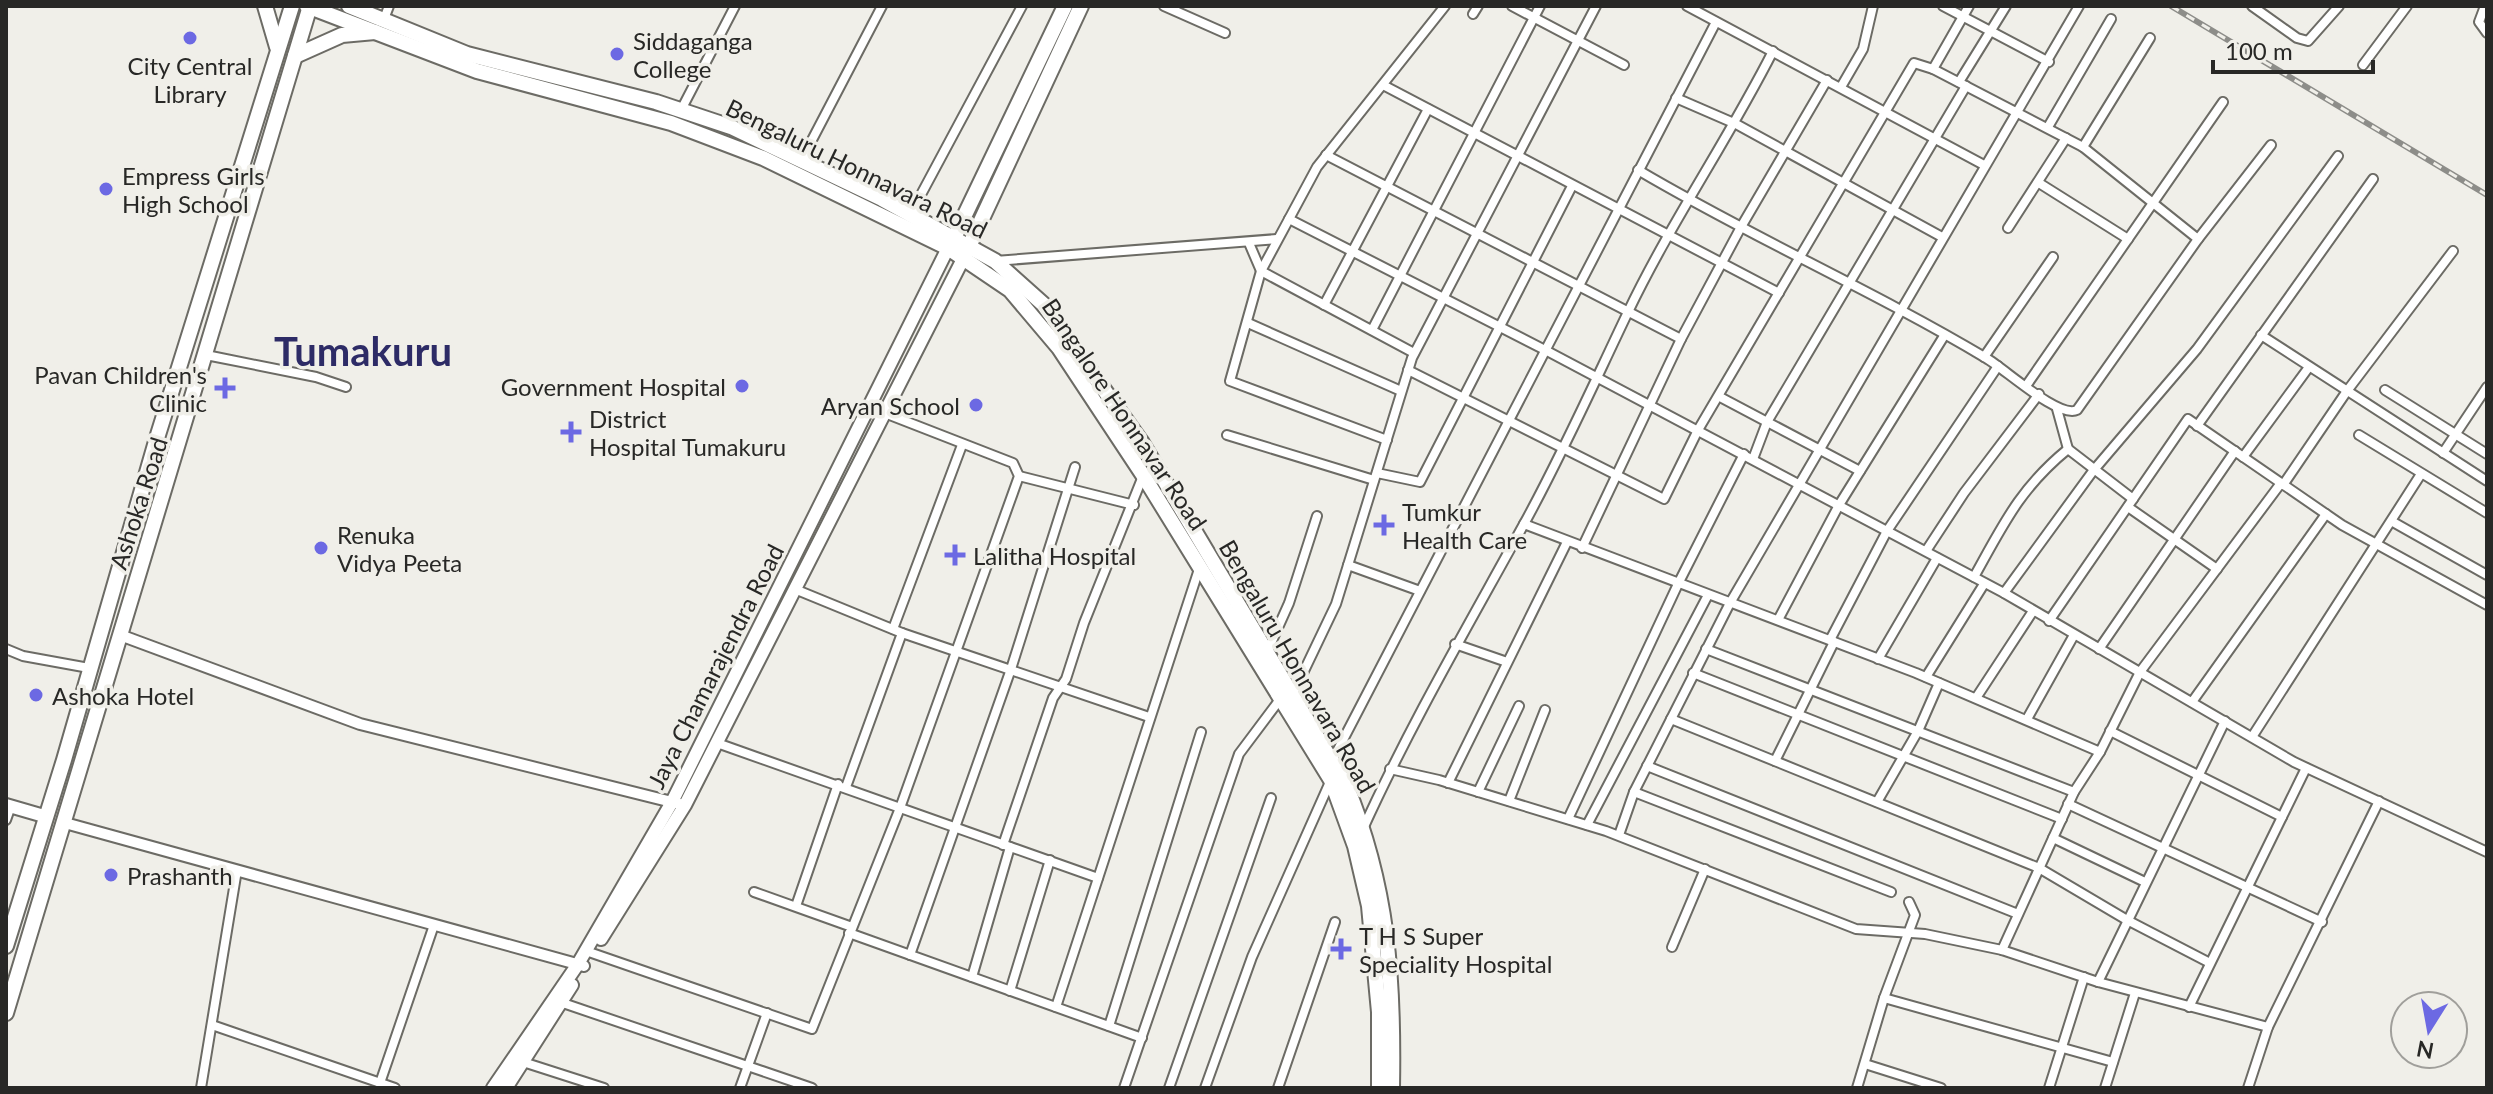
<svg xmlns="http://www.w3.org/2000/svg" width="2493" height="1094" font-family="Lato,sans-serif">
	<rect width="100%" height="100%" fill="#f0efe9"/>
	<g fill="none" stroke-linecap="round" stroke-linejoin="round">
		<defs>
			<g id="minor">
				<path d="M1164,6L1225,33"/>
				<path d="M1512,6L1624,65"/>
				<path d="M1687,6L1984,165"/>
				<path d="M1943,6L2049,62"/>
				<path d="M2252,6L2297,38L2308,41L2339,6"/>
				<path d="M2485,6L2479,22L2487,33"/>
				<path d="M1473,14L1478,6"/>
				<path d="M384,19L389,6"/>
				<path d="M2363,65L2407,6"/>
				<path d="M1933,69L1969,6"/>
				<path d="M1959,82L2006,6"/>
				<path d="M1383,85L1779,293"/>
				<path d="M1841,87L1863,49L1873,6"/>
				<path d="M1676,98L1736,124L1942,237"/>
				<path d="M681,110L735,6"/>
				<path d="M2048,127L2111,19"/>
				<path d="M2083,147L2150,38"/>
				<path d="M1326,155L1681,339L1741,227L1827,80"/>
				<path d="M801,161L882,6"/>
				<path d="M1638,170C1751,237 1872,290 1986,358C2005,369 2059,419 2077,410L2198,239L2271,145"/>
				<path d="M2039,183L2128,239"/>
				<path d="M909,217L1022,6"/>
				<path d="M1289,219L1547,351L2004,593L2294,762L2487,852"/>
				<path d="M2008,228L2066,138"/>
				<path d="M1249,243L1261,271L1414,353"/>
				<path d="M995,261L1277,239"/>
				<path d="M1324,305L1428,109"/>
				<path d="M1248,323L1401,391"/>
				<path d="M1372,330L1540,6"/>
				<path d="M2261,335L2487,481"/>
				<path d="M206,355L316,377L346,387"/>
				<path d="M1984,357L2053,257"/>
				<path d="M1408,370L1664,499L1698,430L1914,63L1933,69L2083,147L2198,239"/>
				<path d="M2026,386L2223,102"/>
				<path d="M2385,390L2487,454"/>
				<path d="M1720,397L1860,471"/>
				<path d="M2057,409L2068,449"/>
				<path d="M2197,426L2373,179"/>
				<path d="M1227,435L1374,480"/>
				<path d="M2359,435L2487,513"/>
				<path d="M1387,440L1230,381L1261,271L1317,167L1445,6"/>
				<path d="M2443,453L2487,387"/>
				<path d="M2243,457L2309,367"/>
				<path d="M1753,459L1767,422L1966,86"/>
				<path d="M1377,473L1420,482L1572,186"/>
				<path d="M1019,476L1134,505"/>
				<path d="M2283,485L2347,391L2453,251"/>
				<path d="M2128,507L2217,569"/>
				<path d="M2393,522L2487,575"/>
				<path d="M1524,524L1916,673L2100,752L2140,672L2281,483"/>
				<path d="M1582,548L1681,339"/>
				<path d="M1926,551L1964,493L2039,394"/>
				<path d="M1348,565L1420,591"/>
				<path d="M1974,577C2003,525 2020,488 2068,449L2133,499"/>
				<path d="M797,590L902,633L1149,717"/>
				<path d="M2004,593L2093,471L2197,349L2338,156"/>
				<path d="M1778,620L1839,505L1944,336"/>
				<path d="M2049,621L2188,419L2342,525L2487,605"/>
				<path d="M893,629L962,445"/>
				<path d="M1830,640L1887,531L1998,366"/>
				<path d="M1455,644L1507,662"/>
				<path d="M6,649L23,656L89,668"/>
				<path d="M1706,649L2074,792"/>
				<path d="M2099,649L2235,451"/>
				<path d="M1267,652L1289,603L1317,516"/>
				<path d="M1878,659L1937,558"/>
				<path d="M1693,673L2062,819"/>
				<path d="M1926,677L1984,584"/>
				<path d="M1293,694L1336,604L1412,358L1596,6"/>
				<path d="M1976,698L2033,611"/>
				<path d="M2192,702L2326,514"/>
				<path d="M1671,719L2039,868L2127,920L2210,963"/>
				<path d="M2027,719L2074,635"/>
				<path d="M2110,731L2282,817"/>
				<path d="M2252,737L2421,474"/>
				<path d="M717,743L1098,878"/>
				<path d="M1775,761L1834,642"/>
				<path d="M1331,763L1716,22"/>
				<path d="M1647,766L2018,914"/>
				<path d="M1390,769L1439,780L1606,831L1856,929L1925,934L2002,950L2098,982L2268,1027"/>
				<path d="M1448,783L1567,542"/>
				<path d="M846,787L902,633"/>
				<path d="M1478,792L1519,706"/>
				<path d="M1634,792L1891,892"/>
				<path d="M1509,801L1545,710"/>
				<path d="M1877,802L1918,731L1939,683"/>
				<path d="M2068,804L2322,922"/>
				<path d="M1568,819L1678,584L1744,454"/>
				<path d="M6,820L11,806"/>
				<path d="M1587,825L1708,595"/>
				<path d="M1362,831C1410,725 1468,626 1524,524C1562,455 1594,383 1628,312C1671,222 1728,140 1773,51"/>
				<path d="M1619,835L1634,792L1730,603L2079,6"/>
				<path d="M2053,838L2145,882"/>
				<path d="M1003,845L1053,698L1066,679L1084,623L1143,476"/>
				<path d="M754,892L852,927"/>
				<path d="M796,906L838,784"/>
				<path d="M849,933L1142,1038"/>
				<path d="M1672,947L1705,869"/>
				<path d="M2002,950L2074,792L2100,752"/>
				<path d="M586,951L812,1029L900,808L1019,476L1013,463L869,407"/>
				<path d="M910,955L1011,669L1075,467"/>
				<path d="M972,977L1010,847"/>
				<path d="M2098,982L2225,721"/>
				<path d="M1010,991L1050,860"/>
				<path d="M1884,998L2113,1062"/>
				<path d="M557,1001L812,1088"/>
				<path d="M1056,1007L1200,566"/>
				<path d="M2189,1007L2306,768"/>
				<path d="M212,1025L395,1088"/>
				<path d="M1109,1026L1201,732"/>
				<path d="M523,1062L604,1088"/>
				<path d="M1865,1064L1941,1088"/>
				<path d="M380,1083L434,925"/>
				<path d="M201,1088L237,870"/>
				<path d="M740,1088L767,1013"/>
				<path d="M1124,1088L1239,754L1281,698"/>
				<path d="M1169,1088L1271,798"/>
				<path d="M1205,1088L1252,957L1330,782"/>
				<path d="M1278,1088L1335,922"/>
				<path d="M1857,1088L1884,998L1915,915L1909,902"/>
				<path d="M2049,1088L2084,977"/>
				<path d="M2105,1088L2135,993"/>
				<path d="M2248,1088L2268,1027L2379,801"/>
			</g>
			<g id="tertiary">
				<path d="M120,635L360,724L680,804"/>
				<path d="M65,823L584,966"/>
			</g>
			<g id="secondary">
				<path d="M6,805L44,816"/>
				<path d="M601,939L685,805L964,257"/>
				<path d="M493,1088L578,964L672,802L948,248"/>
				<path d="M506,1088L572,985"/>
			</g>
			<g id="primary">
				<path d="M265,6L277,47"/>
				<path d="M307,6L477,71L671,123L763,158L948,248L1010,290L1059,348L1143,475L1331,780L1355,846L1369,906L1379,1012V1088"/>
				<path d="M349,6L467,54L656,102L731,127L882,199L995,261L1043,304L1142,443L1346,785C1388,886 1394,979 1392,1088"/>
				<path d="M295,56L342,35L375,32"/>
				<path d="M951,244L1065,6"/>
				<path d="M966,253L1081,6"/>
				<path d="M6,946L64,760L157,438L292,6"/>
				<path d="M6,1013L310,6"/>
			</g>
		</defs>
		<use href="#minor" stroke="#6c6b65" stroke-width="12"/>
		<use href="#tertiary" stroke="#6c6b65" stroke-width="14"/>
		<use href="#secondary" stroke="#6c6b65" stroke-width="16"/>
		<use href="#primary" stroke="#6c6b65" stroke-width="18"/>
		<use href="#minor" stroke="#fff" stroke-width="8"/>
		<use href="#tertiary" stroke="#fff" stroke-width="10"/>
		<use href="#secondary" stroke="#fff" stroke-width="12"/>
		<use href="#primary" stroke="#fff" stroke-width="14"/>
		<defs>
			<path id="rail" d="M2171,6L2487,195"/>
		</defs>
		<use href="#rail" stroke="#8d8d89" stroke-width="6"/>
		<use href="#rail" stroke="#f0efe9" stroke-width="3" stroke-dasharray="9" stroke-linecap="butt"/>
	</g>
	<g fill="#6c69e3" stroke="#f0efe9" stroke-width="3">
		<circle cx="190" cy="38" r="8"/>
		<circle cx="617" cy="54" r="8"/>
		<circle cx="106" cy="189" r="8"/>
		<circle cx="742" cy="386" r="8"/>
		<path d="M221 376h8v8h8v8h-8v8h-8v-8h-8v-8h8z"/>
		<circle cx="976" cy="405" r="8"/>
		<path d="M567 420h8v8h8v8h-8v8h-8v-8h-8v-8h8z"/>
		<path d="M1380 513h8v8h8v8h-8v8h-8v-8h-8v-8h8z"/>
		<circle cx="321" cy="548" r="8"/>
		<path d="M951 543h8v8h8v8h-8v8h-8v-8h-8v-8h8z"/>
		<circle cx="36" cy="695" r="8"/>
		<circle cx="111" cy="875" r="8"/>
		<path d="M1337 937h8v8h8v8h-8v8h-8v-8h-8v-8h8z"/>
	</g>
	<g text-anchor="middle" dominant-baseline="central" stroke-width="7" stroke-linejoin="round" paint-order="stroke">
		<g font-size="24" fill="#282826" stroke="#f0efe9" text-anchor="start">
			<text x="633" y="40">Siddaganga<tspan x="633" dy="28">College</tspan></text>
			<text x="190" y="65" text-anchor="middle">City Central<tspan x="190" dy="28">Library</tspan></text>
			<text x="122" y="175">Empress Girls<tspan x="122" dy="28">High School</tspan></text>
			<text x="207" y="374" text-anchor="end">Pavan Children's<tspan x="207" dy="28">Clinic</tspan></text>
			<text x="726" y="386" text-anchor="end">Government Hospital</text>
			<text x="960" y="405" text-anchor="end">Aryan School</text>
			<text x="589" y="418">District<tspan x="589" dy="28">Hospital Tumakuru</tspan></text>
			<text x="1402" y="511">Tumkur<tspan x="1402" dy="28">Health Care</tspan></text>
			<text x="337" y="534">Renuka<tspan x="337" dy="28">Vidya Peeta</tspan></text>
			<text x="973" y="555">Lalitha Hospital</text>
			<text x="52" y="695">Ashoka Hotel</text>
			<text x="127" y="875">Prashanth</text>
			<text x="1359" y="935">T H S Super<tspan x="1359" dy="28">Speciality Hospital</tspan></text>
		</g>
		<g font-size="24" fill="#282826" stroke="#f0efe9">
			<text transform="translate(857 168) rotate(26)">Bengaluru Honnavara Road</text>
			<text transform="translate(1125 414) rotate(56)">Bangalore Honnavar Road</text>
			<text transform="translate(138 503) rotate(-72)">Ashoka Road</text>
			<text transform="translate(715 666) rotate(-63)">Jaya Chamarajendra Road</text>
			<text transform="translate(1298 666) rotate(60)">Bengaluru Honnavara Road</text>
		</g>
		<g font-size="40" font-weight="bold" fill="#2d2b66" stroke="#f0efe9">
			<text x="363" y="351">Tumakuru</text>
		</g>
	</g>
	<rect width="2493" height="1094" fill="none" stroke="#282826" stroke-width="16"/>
	<g transform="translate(2429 1030) rotate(191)"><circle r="38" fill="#f0efe9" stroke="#a09f9b" stroke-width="2"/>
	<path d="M0-6L14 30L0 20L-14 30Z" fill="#6c69e3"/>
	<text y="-12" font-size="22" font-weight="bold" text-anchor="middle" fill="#282826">N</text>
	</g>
	<path d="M2213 60v12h160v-12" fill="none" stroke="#282826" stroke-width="4"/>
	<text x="2225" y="60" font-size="24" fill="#282826" stroke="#f0efe9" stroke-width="6" paint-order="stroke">100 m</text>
</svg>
